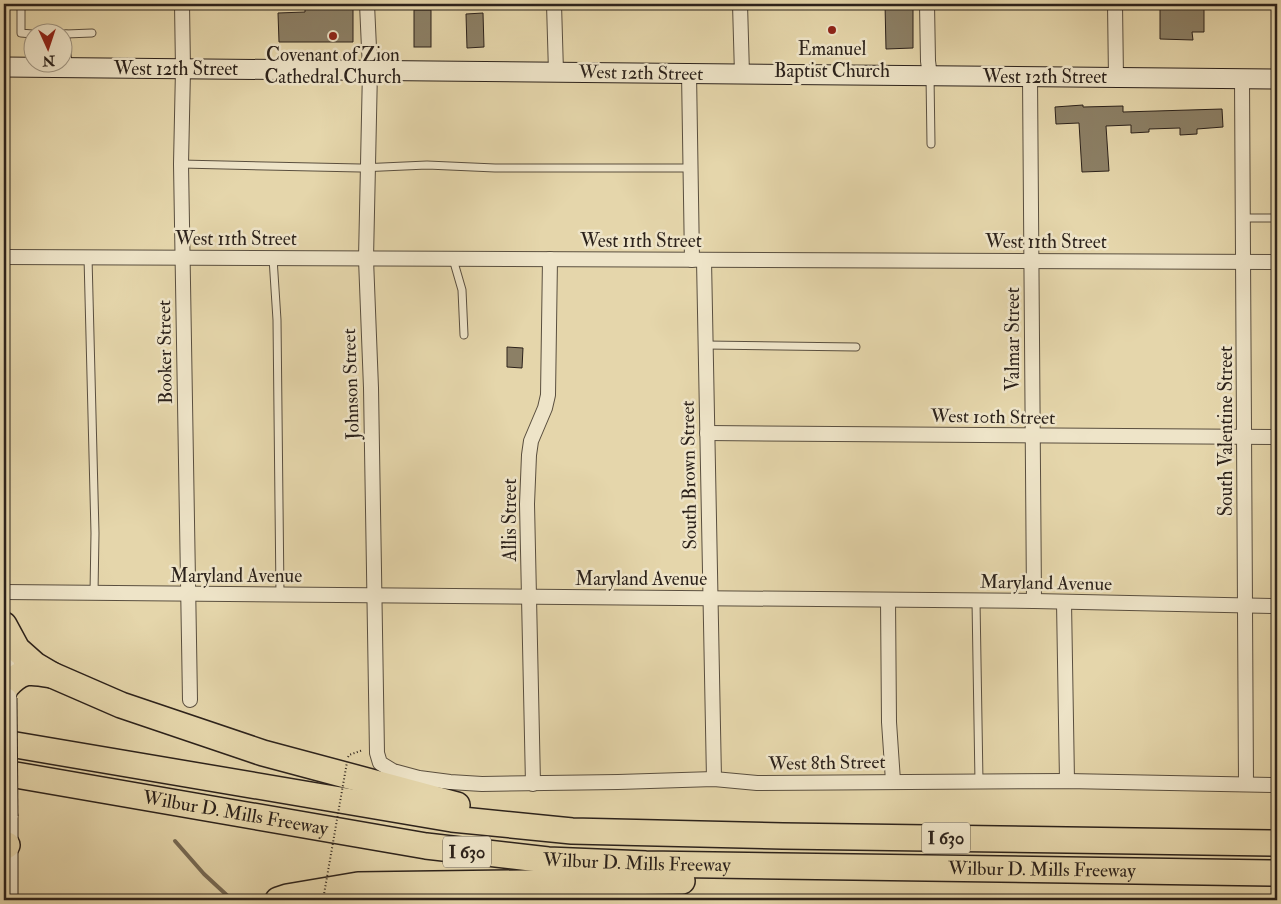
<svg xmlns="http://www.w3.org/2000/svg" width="1281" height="904" font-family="'IM FELL Double Pica',serif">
	<rect width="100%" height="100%" fill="#e5d6ab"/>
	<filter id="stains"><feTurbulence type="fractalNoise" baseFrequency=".004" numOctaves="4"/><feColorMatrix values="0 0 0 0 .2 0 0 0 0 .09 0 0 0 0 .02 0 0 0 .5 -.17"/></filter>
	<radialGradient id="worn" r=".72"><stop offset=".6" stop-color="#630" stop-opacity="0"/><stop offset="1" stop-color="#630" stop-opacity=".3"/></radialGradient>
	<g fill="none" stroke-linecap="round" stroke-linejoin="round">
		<path stroke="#756954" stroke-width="4" d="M175,841L204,874L231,899"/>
	</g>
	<g fill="#8c8066" stroke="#2c221b">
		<path d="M305,4H353V42H279L278,13L305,12Z"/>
		<path d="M885,4H913V48L886,49Z"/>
		<path d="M1160,4L1204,5V32H1192L1193,40L1160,39Z"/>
		<rect x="414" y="10" width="17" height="37"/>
		<path d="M483,13L484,47L467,48L466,14Z"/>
		<path d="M1083,105V107L1123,106V112L1222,109L1223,127L1197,129V134L1180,135V128L1149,129V132L1131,133V125L1106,126L1109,171L1082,172L1079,123L1056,124L1055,107Z"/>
		<path d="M507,347L523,348L522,368L507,367Z"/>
	</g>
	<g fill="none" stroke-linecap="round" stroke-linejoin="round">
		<defs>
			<g id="lane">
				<path d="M21,4V33L32,34"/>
				<path d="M62,34H66L68,67"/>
				<path d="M66,34L92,33"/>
				<path d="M930,76L931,144"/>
				<path d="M181,164L360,168L427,165L495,168H691"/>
				<path d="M1244,218H1277"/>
				<path d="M88,257L95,533L94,593"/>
				<path d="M273,258L277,320L280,595"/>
				<path d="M453,259L462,290L464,335"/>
				<path d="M706,345L856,347"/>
				<path d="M976,601L979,782"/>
				<path d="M927,900H971"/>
			</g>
			<g id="street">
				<path d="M182,4L183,69L181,164L190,700"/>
				<path d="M367,4L370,70L366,259L371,388L377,753L380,763L393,771L419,778L450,782L482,784L618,782L714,779L757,783L1067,781L1277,785"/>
				<path d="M554,4L556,72"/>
				<path d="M740,4L742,74"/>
				<path d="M927,4L928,61L930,76"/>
				<path d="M1115,4L1116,78"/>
				<path d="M689,73L692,260"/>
				<path d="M1030,77L1034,601"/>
				<path d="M1242,79L1246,784"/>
				<path d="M4,257L1277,262"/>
				<path d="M704,260L714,779"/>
				<path d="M707,433L1277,437"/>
				<path d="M4,592L1034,601L1277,606"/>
				<path d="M888,600L889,722L893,781"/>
				<path d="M1064,602L1067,781"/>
				<path d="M533,784L527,504L529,455L531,441L545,408L548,395L550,259"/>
			</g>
			<g id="secondary">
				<path d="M4,67L1277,79"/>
				<path d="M4,637L7,694"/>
				<path d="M8,900V816"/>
			</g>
			<g id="highway">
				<path d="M4,625L17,649L35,665L52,675L121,705L263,753L457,805"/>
				<path d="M4,684L6,687C22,669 30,671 52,675"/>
				<path d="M4,743L452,819L572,831L783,836L1277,843"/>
				<path id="s1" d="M4,773L426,846L548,860L646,864L1277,873"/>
				<path d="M4,847L7,845"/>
				<path d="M278,900L287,897L358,885L682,881"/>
			</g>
		</defs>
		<use href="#lane" stroke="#5a4f3f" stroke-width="9"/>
		<use href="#street" stroke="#5a4f3f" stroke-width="16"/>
		<use href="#secondary" stroke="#2c221b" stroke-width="21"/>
		<use href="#highway" stroke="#2c221b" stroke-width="28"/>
		<path stroke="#2c221b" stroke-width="2" stroke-dasharray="1 2.5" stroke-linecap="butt" d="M348,757L349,755L363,750"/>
		<use href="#lane" stroke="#eee4c8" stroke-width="7"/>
		<use href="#street" stroke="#eee4c8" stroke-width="14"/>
		<use href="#secondary" stroke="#eee4c8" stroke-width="19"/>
		<use href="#highway" stroke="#e5d6ab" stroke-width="25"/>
		<defs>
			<path id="secondary-bridge" d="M7,698L8,816"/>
		</defs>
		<use href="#secondary-bridge" stroke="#2c221b" stroke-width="21" stroke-linecap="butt"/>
		<path stroke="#2c221b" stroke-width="2" stroke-dasharray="1 2.5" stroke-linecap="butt" d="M323,900L347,762"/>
		<use href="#secondary-bridge" stroke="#eee4c8" stroke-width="19"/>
	</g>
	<g fill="#8f2418" stroke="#eee4c8" stroke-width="2">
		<circle cx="832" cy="30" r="5"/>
		<circle cx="333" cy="36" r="5"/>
	</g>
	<g text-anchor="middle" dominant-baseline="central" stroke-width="5" stroke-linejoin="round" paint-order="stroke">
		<g fill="#eee4c8" stroke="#665c4f" stroke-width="1">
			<rect x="922" y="822.5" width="48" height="31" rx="4"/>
			<rect x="443" y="836.5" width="48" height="31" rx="4"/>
		</g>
		<g font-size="18" font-weight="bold" fill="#2c221b">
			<text x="946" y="838">I 630</text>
			<text x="467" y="852">I 630</text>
		</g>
		<g font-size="19" fill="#2c221b" stroke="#eee4c8">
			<text x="832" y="49">Emanuel<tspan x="832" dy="22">Baptist Church</tspan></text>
			<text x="333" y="55">Covenant of Zion<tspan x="333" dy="22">Cathedral Church</tspan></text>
		</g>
		<g font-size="19" fill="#2c221b" stroke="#eee4c8">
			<text x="176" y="69">West 12th Street</text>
			<text transform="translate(641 73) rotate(1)">West 12th Street</text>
			<text x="1045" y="77">West 12th Street</text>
			<text x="236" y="239">West 11th Street</text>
			<text x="641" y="241">West 11th Street</text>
			<text x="1046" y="242">West 11th Street</text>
			<text transform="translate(1013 339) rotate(-90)">Valmar Street</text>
			<text transform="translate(165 352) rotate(-91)">Booker Street</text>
			<text transform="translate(351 384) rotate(-92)">Johnson Street</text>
			<text transform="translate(993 417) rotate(1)">West 10th Street</text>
			<text transform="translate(1226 431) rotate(-90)">South Valentine Street</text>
			<text transform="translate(689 475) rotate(-91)">South Brown Street</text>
			<text transform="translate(510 520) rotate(-90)">Allis Street</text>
			<text x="236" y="576">Maryland Avenue</text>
			<text x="641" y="579">Maryland Avenue</text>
			<text transform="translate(1046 583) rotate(1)">Maryland Avenue</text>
			<text transform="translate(827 763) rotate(-1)">West 8th Street</text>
			<text stroke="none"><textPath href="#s1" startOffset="235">Wilbur D. Mills Freeway</textPath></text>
			<text stroke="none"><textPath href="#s1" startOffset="640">Wilbur D. Mills Freeway</textPath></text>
			<text stroke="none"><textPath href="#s1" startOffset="1045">Wilbur D. Mills Freeway</textPath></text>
		</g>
	</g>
	<rect width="1281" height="904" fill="none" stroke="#e5d6ab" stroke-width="20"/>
	<rect x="5" y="5" width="1271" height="894" fill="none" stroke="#2c221b" stroke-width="2.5"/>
	<rect x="10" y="10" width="1261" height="884" fill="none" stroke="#2c221b"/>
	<g transform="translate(48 48) rotate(177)"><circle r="24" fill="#eee4c8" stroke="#a09683"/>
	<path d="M0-4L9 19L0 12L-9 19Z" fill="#8f2418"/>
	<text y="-8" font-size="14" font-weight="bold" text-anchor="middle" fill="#2c221b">N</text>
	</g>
	<rect width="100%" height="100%" filter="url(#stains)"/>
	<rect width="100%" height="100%" fill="url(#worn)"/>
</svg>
